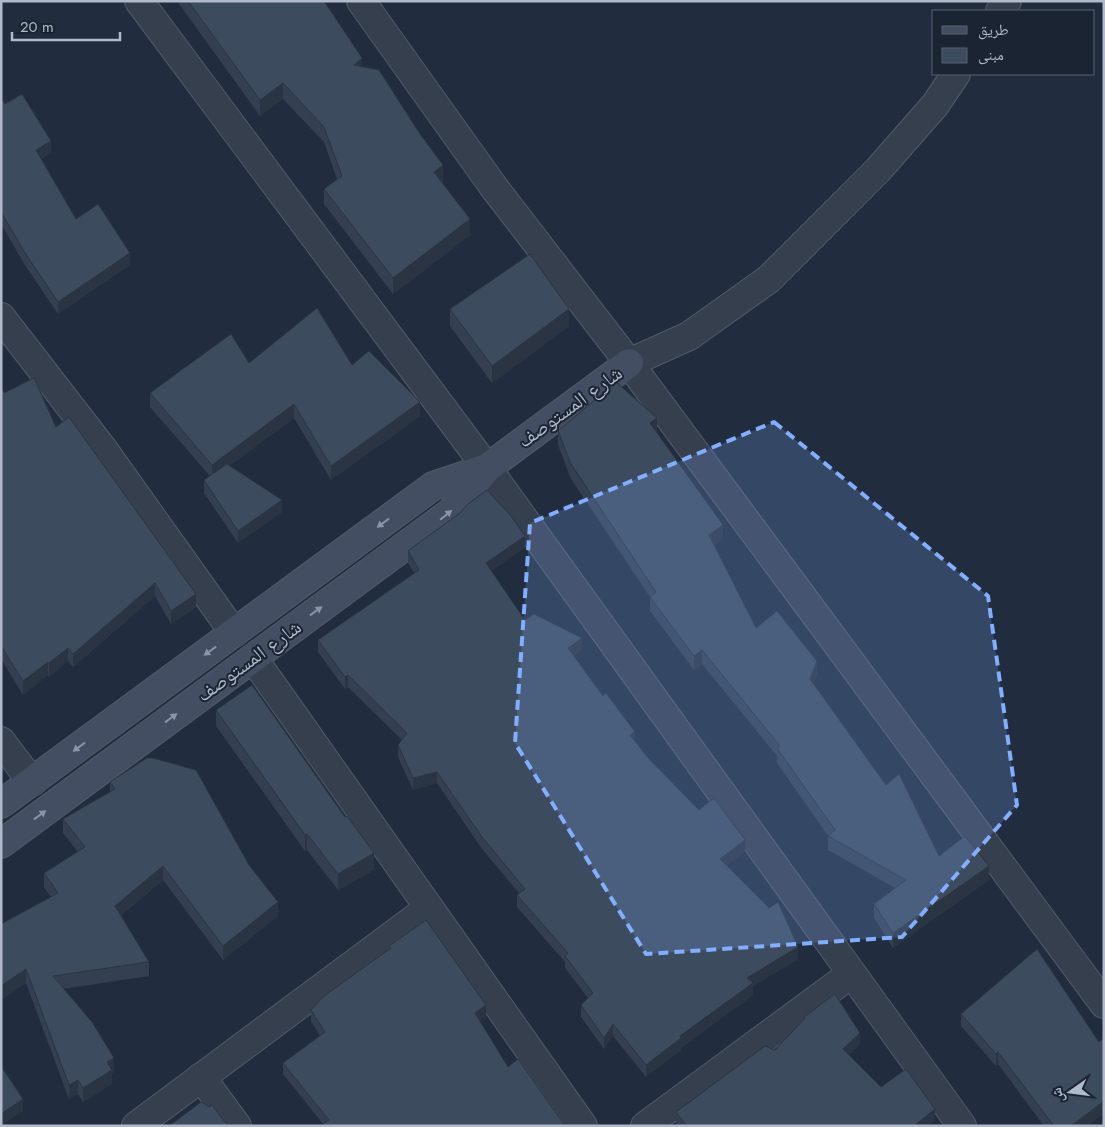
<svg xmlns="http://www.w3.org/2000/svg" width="1105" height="1127" font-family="Jost,'Noto Naskh Arabic',sans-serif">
	<rect width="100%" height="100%" fill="#212d3e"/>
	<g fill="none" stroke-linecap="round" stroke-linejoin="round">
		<defs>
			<g id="street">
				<path d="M139,1L487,468L962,1126"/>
				<path d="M361,1L493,186L629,363L1104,1004"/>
				<path d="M1000,11L1007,1"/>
				<path d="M1,317L103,449L234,633"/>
				<path d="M629,363L689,336L769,279L878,170L935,105L956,74"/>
				<path d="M253,658L583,1126"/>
				<path d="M1,741L32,782"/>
				<path d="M201,1077L237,1126"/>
				<path d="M136,1126L429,908"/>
				<path d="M645,1126L851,974"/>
			</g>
			<g id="secondary">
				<path d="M1,804L433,486L487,468"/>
				<path d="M1,844L451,512L487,468L629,363"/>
			</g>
		</defs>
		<use href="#street" stroke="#515a69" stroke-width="30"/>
		<use href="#secondary" stroke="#515a69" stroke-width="30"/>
		<use href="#street" stroke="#363f4e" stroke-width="28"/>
		<use href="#secondary" stroke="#434e62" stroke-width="28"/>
	</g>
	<g fill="#344051">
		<path d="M177,1H324L362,66L443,181L442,182L470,235L393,294L324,204V189L337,179L324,142L283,99L260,116Z"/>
		<path d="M1,98L5,104L51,153L41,159L76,219L130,265L58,314L25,265L1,224Z"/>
		<path d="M450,309L569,326L492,383L450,326Z"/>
		<path d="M249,363L352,365L420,416L331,480L294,418L229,466L282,512L238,543L204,493V480L210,476L150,407V393Z"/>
		<path d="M1,386L4,393L56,427L196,607L171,624L155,596L73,667L68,661L49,677L48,675L23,695L3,662L1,661Z"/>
		<path d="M558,431L657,432L656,433L723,539L714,545L756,628L817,675L814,684L886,785L939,856L989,880L893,948L874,918V904L895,888L828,850V836L777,763V756L702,664L694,670L650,611V597L571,479L558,445Z"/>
		<path d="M525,547L491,571L525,620L582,650L574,656L635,742L649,759L699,810L745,852L727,865L798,959L753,986V995L681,1048V1050L646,1077L613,1036L604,1049L581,1017V1005L588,998L565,968V962L517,907V895L519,893L482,849L437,783L413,790L398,757V745L402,740L348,687L345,689L318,652V640L414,573L408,563V551Z"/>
		<path d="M216,710L374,870L338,890L307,850L305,851L216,726Z"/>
		<path d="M110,782L249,865L278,916L223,960L163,880L121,915L149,962V976L63,989L114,1072L112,1073V1084L83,1102L78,1094L69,1099L26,983L1,1000V924L51,897L44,887V873L78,852L63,833V819L110,792Z"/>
		<path d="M389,946L486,1016L479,1021L508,1067L565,1126H323V1124L283,1074V1063L320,1036L311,1021V1010L389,949Z"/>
		<path d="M961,1014L1104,1113L1087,1126H1044L998,1064L996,1066L961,1026Z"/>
		<path d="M804,1017L860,1044L849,1055L881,1087L935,1120L928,1126H678L676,1123V1112L775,1050L804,1019Z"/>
	</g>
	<g fill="#2b3442">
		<path d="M362,58V74L354,65Z"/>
		<path d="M283,83V99L260,116V100Z"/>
		<path d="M51,141V153L36,162V150Z"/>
		<path d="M443,165V181L434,188V172Z"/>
		<path d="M470,219V235L393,294V278Z"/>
		<path d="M130,253V265L58,314V302Z"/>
		<path d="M569,309V326L492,383V366Z"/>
		<path d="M420,402V416L331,480V466Z"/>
		<path d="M294,404V418L212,479V465Z"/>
		<path d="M657,418V432L650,438V423Z"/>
		<path d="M282,500V512L238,543V531Z"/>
		<path d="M723,525V539L709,549V535Z"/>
		<path d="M525,536V547L486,575V563Z"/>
		<path d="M155,583V596L73,667V654Z"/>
		<path d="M196,594V607L171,624V611Z"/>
		<path d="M582,638V650L568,660V648Z"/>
		<path d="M68,648V661L49,677V663Z"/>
		<path d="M702,650V664L694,670V656Z"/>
		<path d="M817,661V675L810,694V679Z"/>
		<path d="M48,662V675L23,695V681Z"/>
		<path d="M348,675V687L345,689V677Z"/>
		<path d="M635,732V744L630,735Z"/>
		<path d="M437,772V783L413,790V778Z"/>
		<path d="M307,834V850L305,851V835Z"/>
		<path d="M745,840V852L720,871V859Z"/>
		<path d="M374,853V870L338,890V874Z"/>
		<path d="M163,866V880L115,919V906Z"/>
		<path d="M989,866V880L893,948V933Z"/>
		<path d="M278,902V916L223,960V946Z"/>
		<path d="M798,947V959L753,986V995L681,1048V1050L646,1077V1065L747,978Z"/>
		<path d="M26,969V983L1,1000V986Z"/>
		<path d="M486,1005V1016L475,1025V1013Z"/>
		<path d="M613,1024V1036L604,1049V1038Z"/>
		<path d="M860,1033V1044L843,1060V1049Z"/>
		<path d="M998,1052V1064L996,1066V1054Z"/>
		<path d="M114,1058V1072L112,1073V1084L83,1102V1088L107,1062Z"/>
		<path d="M78,1080V1094L69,1099V1085Z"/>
		<path d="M23,1099V1111L1,1126V1114Z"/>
		<path d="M1104,1101V1113L1087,1126H1071Z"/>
		<path d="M935,1109V1120L928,1126H914Z"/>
	</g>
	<g fill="#3d4b5e" stroke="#2b3442">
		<path d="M188,1H324L362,58L354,65L379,70L420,134L443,165L434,172L470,219L393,278L324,189L342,176L324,127L283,83L260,100Z"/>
		<path d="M22,94L51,141L36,150L76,219L98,204L130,253L58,302L25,253L1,212V98L5,104Z"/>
		<path d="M530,254L569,309L492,366L450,309Z"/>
		<path d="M317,308L352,365L369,351L420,402L331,466L294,404L212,465L150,393L231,334L249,363Z"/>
		<path d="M34,378L56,427L69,417L196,594L171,611L155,583L73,654L68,648L49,663L48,662L23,681L3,649L1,647V386L4,393Z"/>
		<path d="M616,382L657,418L650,423L723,525L709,535L756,628L777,611L817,661L810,679L886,785L899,774L939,856L965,836L989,866L893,933L874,904L906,880L828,836L835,830L777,748L780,746L702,650L694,656L650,597L656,592L571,464L558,431Z"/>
		<path d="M227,464L282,500L238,531L204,480Z"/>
		<path d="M487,490L511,516L525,536L486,563L525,620L534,614L582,638L568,648L603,696L606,693L635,732L630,735L649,759L699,810L714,798L745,840L720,859L769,908L778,902L798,947L747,978L753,983L680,1036L681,1038L646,1065L613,1024L604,1038L581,1005L593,993L565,956L568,953L517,895L525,889L482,837L437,772L413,778L398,745L407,733L348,675L345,677L318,640L419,570L408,551L460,513L468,504Z"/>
		<path d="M252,685L345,817L347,816L374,853L338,874L307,834L305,835L216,710Z"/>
		<path d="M147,758H153L196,770L249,865L278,902L223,946L163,866L115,906L149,962L53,976L92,1022L114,1058L107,1062L112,1070L83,1088L78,1080L69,1085L26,969L1,986V924L58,893L44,873L85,847L63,819L115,789L110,782Z"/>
		<path d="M426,920L486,1005L475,1013L508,1067L518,1059L565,1126H324L323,1124L329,1120L283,1063L325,1032L311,1010L324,996L391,948L389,946Z"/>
		<path d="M1037,949L1099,1042L1104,1038V1101L1071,1126H1054L998,1052L996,1054L961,1014Z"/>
		<path d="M835,994L860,1033L843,1049L881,1087L906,1069L935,1109L914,1126H687L676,1112L765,1046L775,1050L805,1018L804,1017Z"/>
		<path d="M1,1066L23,1099L1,1114Z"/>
		<path d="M201,1102L210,1107L211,1104L225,1122L229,1126H169Z"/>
	</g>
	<defs><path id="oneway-solid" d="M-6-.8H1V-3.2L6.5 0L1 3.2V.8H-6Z" transform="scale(1.25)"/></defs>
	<g fill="#8a94a6">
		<use href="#oneway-solid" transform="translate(446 515) rotate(-39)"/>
		<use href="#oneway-solid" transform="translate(383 523) rotate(144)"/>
		<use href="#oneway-solid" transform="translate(316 611) rotate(-36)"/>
		<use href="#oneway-solid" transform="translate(210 651) rotate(144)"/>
		<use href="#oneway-solid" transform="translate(171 718) rotate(-36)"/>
		<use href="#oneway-solid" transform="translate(79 747) rotate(144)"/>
		<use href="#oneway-solid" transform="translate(40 815) rotate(-36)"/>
	</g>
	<path fill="#81aeff" fill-opacity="0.2" stroke="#81aeff" stroke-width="4" stroke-dasharray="10 6" stroke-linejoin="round" d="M774,422L988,596L1017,805L902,937L646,954L515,743L530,523Z"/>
	<g text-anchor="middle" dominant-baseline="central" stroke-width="4" stroke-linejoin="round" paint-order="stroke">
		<g font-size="20" fill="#b1baca" stroke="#1b2433">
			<text transform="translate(570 407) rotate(-36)">شارع المستوصف</text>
			<text transform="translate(249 661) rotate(-36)">شارع المستوصف</text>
		</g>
	</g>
	<rect width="1105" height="1127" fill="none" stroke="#b1baca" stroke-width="5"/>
	<rect x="932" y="10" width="162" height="65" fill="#1b2433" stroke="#57606f"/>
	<rect x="942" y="26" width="25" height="8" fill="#434e62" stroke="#57606f"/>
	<text x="978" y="35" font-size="15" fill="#b1baca">طريق</text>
	<rect x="942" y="48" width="25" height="15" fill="#3d4b5e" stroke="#57606f"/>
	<text x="978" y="60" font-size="15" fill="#b1baca">مبنى</text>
	<g transform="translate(1070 1092) rotate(256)" stroke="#1b2433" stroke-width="4" paint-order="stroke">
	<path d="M0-4L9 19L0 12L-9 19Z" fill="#b1baca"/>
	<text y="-8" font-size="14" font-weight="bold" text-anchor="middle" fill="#b1baca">ش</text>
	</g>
	<path d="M12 32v8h108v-8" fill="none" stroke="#b1baca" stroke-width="2.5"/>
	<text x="20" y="32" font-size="15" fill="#b1baca" stroke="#1b2433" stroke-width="4" paint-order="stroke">20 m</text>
</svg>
